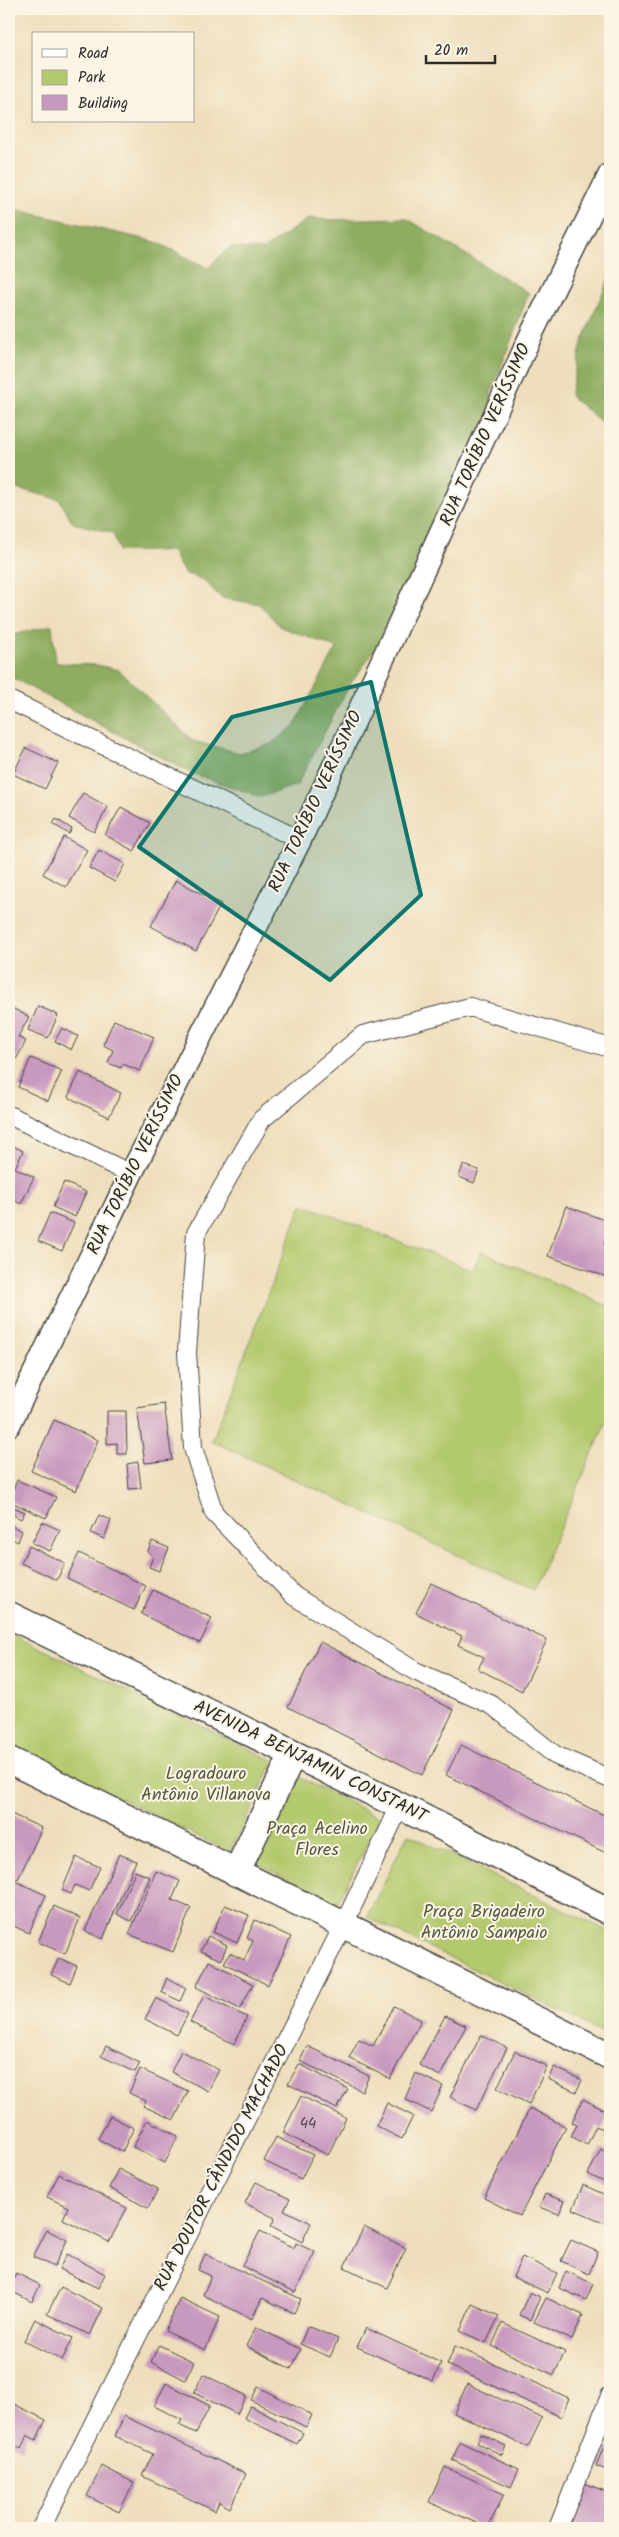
<svg xmlns="http://www.w3.org/2000/svg" width="619" height="2537" font-family="Kalam,sans-serif">
	<rect width="100%" height="100%" fill="#fcf5e5"/>
	<filter id="ink" filterUnits="userSpaceOnUse"><feTurbulence type="fractalNoise" baseFrequency=".02" numOctaves="2"/><feDisplacementMap in="SourceGraphic" scale="10" xChannelSelector="R" yChannelSelector="G"/><feConvolveMatrix kernelMatrix="1 2 1 2 8 2 1 2 1" color-interpolation-filters="sRGB"/></filter>
	<filter id="wash" filterUnits="userSpaceOnUse"><feTurbulence type="fractalNoise" baseFrequency=".0096" numOctaves="4" result="noise"/><feDisplacementMap in="SourceGraphic" scale="20" xChannelSelector="R" yChannelSelector="G"/><feGaussianBlur stdDeviation="1.12" result="paint"/><feColorMatrix in="noise" values="0 0 0 0 0 0 0 0 0 0 0 0 0 0 0 0 0 1.4 0 .05"/><feComposite in="paint" operator="in"/></filter>
	<g filter="url(#wash)">
		<rect width="100%" height="100%" fill="#eedebc"/>
		<g fill="#b3c96d" stroke="#6f7a4c">
			<path d="M302,1204L473,1270L481,1251L610,1307V1413L533,1590L212,1441Z"/>
			<path d="M9,1633L274,1761L230,1852L9,1744Z"/>
			<path d="M297,1776L380,1818L337,1904L253,1861Z"/>
			<path d="M408,1834L610,1932V2036L367,1917Z"/>
		</g>
		<g fill="#8ead60" stroke="#5c6c46">
			<path d="M9,208L156,242L208,268L230,247L263,250L309,218L328,220L406,218L529,293L491,393L493,416L383,638L349,686L297,785L261,797L191,773L9,676V632L13,635L52,625L56,663L97,665L119,670L193,741L240,753L271,744L294,726L337,648L281,627L259,604L221,598L204,580L184,573L172,551H119L113,533L73,523L59,499L18,489L9,477Z"/>
			<path d="M610,275V429L570,396L582,343Z"/>
		</g>
		<g id="blocks">
			<g fill="#c899bf">
				<path d="M26,748L58,763L45,789L13,774Z"/>
				<path d="M83,793L108,807L94,832L69,818Z"/>
				<path d="M121,807L150,823L134,851L105,835Z"/>
				<path d="M56,819L72,829L69,834L53,824Z"/>
				<path d="M64,837L87,850L66,887L43,874Z"/>
				<path d="M99,850L125,864L115,882L89,868Z"/>
				<path d="M176,880L221,904L196,951L151,926Z"/>
				<path d="M38,1006L58,1015L48,1038L28,1030Z"/>
				<path d="M10,1007L29,1017L18,1037L26,1041L12,1067L9,1066Z"/>
				<path d="M114,1020L154,1037L140,1071L123,1064L121,1068L108,1063L113,1050L103,1045Z"/>
				<path d="M62,1028L78,1036L71,1050L55,1041Z"/>
				<path d="M31,1058L62,1071L48,1101L18,1087Z"/>
				<path d="M80,1072L121,1093L109,1117L68,1097Z"/>
				<path d="M9,1144L23,1151L15,1168L34,1177L21,1204L9,1198Z"/>
				<path d="M463,1165L479,1170L474,1183L459,1177Z"/>
				<path d="M64,1182L86,1192L75,1217L53,1207Z"/>
				<path d="M566,1206L610,1222L604,1244L610,1246V1278L548,1256Z"/>
				<path d="M50,1213L74,1223L62,1251L38,1241Z"/>
				<path d="M164,1404L172,1460L145,1463L137,1408Z"/>
				<path d="M107,1411H126L127,1454H117V1443L107,1444Z"/>
				<path d="M54,1420L98,1440L76,1491L31,1471Z"/>
				<path d="M138,1462L141,1488L129,1489L127,1464Z"/>
				<path d="M17,1480L56,1497L46,1518L9,1501Z"/>
				<path d="M9,1505L25,1512L21,1519L12,1514L9,1522Z"/>
				<path d="M99,1515L111,1520L104,1539L91,1533Z"/>
				<path d="M42,1522L60,1530L50,1551L32,1543Z"/>
				<path d="M9,1525L22,1531L18,1542L9,1537Z"/>
				<path d="M152,1541L169,1548L159,1571L149,1567L153,1557L148,1551Z"/>
				<path d="M29,1546L65,1563L57,1580L21,1563Z"/>
				<path d="M79,1553L146,1586L134,1610L67,1578Z"/>
				<path d="M431,1583L547,1640L522,1691L478,1669L484,1657L458,1645L462,1636L416,1613Z"/>
				<path d="M153,1590L212,1618L200,1643L141,1614Z"/>
				<path d="M320,1642L454,1710L422,1775L288,1707Z"/>
				<path d="M461,1745L610,1818V1855L446,1775Z"/>
				<path d="M9,1813L42,1828L18,1879L9,1875Z"/>
				<path d="M119,1854L136,1861L103,1939L85,1931Z"/>
				<path d="M76,1857L100,1867L89,1891L75,1885L71,1894L62,1890Z"/>
				<path d="M135,1871L150,1877L131,1921L117,1914Z"/>
				<path d="M156,1871L180,1881L172,1900L191,1908L173,1952L129,1934Z"/>
				<path d="M15,1881L46,1895L29,1933L9,1924V1896Z"/>
				<path d="M225,1905L249,1915L237,1943L213,1932Z"/>
				<path d="M54,1906L80,1918L65,1954L38,1942Z"/>
				<path d="M255,1920L291,1937L268,1985L224,1963L230,1953L244,1960L253,1941L247,1938Z"/>
				<path d="M208,1936L227,1945L221,1960L201,1951Z"/>
				<path d="M59,1958L77,1966L70,1983L51,1975Z"/>
				<path d="M209,1961L253,1984L240,2009L196,1987Z"/>
				<path d="M167,1978L186,1988L180,2001L161,1992Z"/>
				<path d="M204,1996L247,2017L234,2044L190,2022Z"/>
				<path d="M156,1998L188,2014L177,2035L145,2019Z"/>
				<path d="M394,2006L421,2020L390,2079L349,2058L359,2039L373,2046Z"/>
				<path d="M445,2016L466,2026L440,2076L419,2065Z"/>
				<path d="M481,2035L507,2048L476,2110L450,2097Z"/>
				<path d="M106,2046L140,2063L135,2072L101,2056Z"/>
				<path d="M307,2046L369,2076L362,2091L300,2061Z"/>
				<path d="M181,2051L219,2070L208,2091L171,2072Z"/>
				<path d="M515,2051L547,2066L529,2104L497,2088Z"/>
				<path d="M299,2064L348,2089L337,2109L288,2084Z"/>
				<path d="M554,2067L582,2080L576,2092L548,2079Z"/>
				<path d="M140,2069L188,2091L174,2120L143,2106L146,2101L129,2093Z"/>
				<path d="M416,2073L443,2086L431,2112L405,2099Z"/>
				<path d="M301,2096L346,2118L328,2155L283,2133Z"/>
				<path d="M583,2099L610,2113L602,2129L596,2126L587,2145L571,2136L577,2125L572,2122Z"/>
				<path d="M387,2103L413,2116L402,2139L376,2126Z"/>
				<path d="M530,2108L566,2127L520,2216L484,2198Z"/>
				<path d="M110,2116L134,2128L122,2152L98,2139Z"/>
				<path d="M147,2120L178,2136L165,2163L133,2147Z"/>
				<path d="M610,2129V2142L605,2140Z"/>
				<path d="M276,2137L313,2155L301,2179L264,2161Z"/>
				<path d="M601,2149L610,2154V2180L608,2184L588,2174Z"/>
				<path d="M118,2169L158,2189L148,2208L109,2188Z"/>
				<path d="M59,2174L127,2208L109,2242L63,2219L68,2207L47,2197Z"/>
				<path d="M256,2182L290,2199L284,2210L311,2223L302,2242L271,2226L275,2218L245,2203Z"/>
				<path d="M583,2185L610,2197V2225L573,2209Z"/>
				<path d="M545,2194L564,2201L559,2214L539,2207Z"/>
				<path d="M364,2227L406,2248L387,2288L344,2267Z"/>
				<path d="M47,2230L67,2240L54,2267L33,2257Z"/>
				<path d="M260,2231L294,2248L296,2243L315,2252L295,2292L242,2266Z"/>
				<path d="M571,2240L598,2252L589,2274L561,2261Z"/>
				<path d="M67,2254L105,2274L98,2288L59,2269Z"/>
				<path d="M205,2254L301,2299L294,2313L262,2298L252,2319L203,2295L211,2276L198,2270Z"/>
				<path d="M522,2257L557,2273L548,2293L513,2277Z"/>
				<path d="M566,2271L593,2284L586,2300L559,2288Z"/>
				<path d="M16,2273L40,2285L32,2302L9,2290Z"/>
				<path d="M61,2287L103,2308L90,2335L47,2314Z"/>
				<path d="M530,2292L540,2297L530,2320L519,2315Z"/>
				<path d="M180,2298L220,2317L205,2350L165,2331Z"/>
				<path d="M546,2298L583,2315L572,2340L534,2322Z"/>
				<path d="M472,2304L499,2316L486,2343L460,2331Z"/>
				<path d="M35,2319L73,2338L62,2360L24,2341Z"/>
				<path d="M502,2323L565,2352L554,2375L492,2346Z"/>
				<path d="M308,2326L338,2339L330,2357L300,2344Z"/>
				<path d="M256,2327L301,2349L291,2369L246,2346Z"/>
				<path d="M366,2328L441,2363L433,2381L357,2347Z"/>
				<path d="M159,2345L194,2362L185,2380L151,2362Z"/>
				<path d="M455,2346L569,2398L561,2417L447,2365Z"/>
				<path d="M203,2374L246,2396L237,2414L194,2393Z"/>
				<path d="M166,2383L210,2406L196,2433L179,2425L182,2420L154,2406Z"/>
				<path d="M467,2384L542,2418L528,2447L454,2413Z"/>
				<path d="M258,2387L312,2415L306,2427L251,2400Z"/>
				<path d="M12,2403L46,2420L36,2440L27,2435L21,2449L9,2443V2410Z"/>
				<path d="M250,2406L303,2433L297,2444L244,2418Z"/>
				<path d="M124,2416L246,2474L230,2508L219,2502L215,2511L142,2476L153,2454L115,2436Z"/>
				<path d="M481,2434L506,2446L502,2455L477,2443Z"/>
				<path d="M460,2442L519,2469L511,2487L452,2460Z"/>
				<path d="M604,2446L610,2448V2471L596,2466Z"/>
				<path d="M102,2466L134,2483L119,2512L87,2496Z"/>
				<path d="M445,2467L504,2494L488,2528L429,2502Z"/>
				<path d="M584,2483L610,2493V2528H585L569,2522Z"/>
			</g>
		</g>
	</g>
	<g filter="url(#ink)">
		<use href="#blocks" fill-opacity="0" stroke="#484641" stroke-width="1"/>
		<g fill="none" stroke-linecap="round" stroke-linejoin="round">
			<defs>
				<g id="minor">
					<path d="M9,700L300,840"/>
					<path d="M610,1048L470,1007L363,1035L262,1119L196,1233L187,1352L193,1448L214,1513L294,1596L415,1671L492,1705L555,1755L610,1779"/>
					<path d="M9,1115L131,1174"/>
					<path d="M41,2528L343,1926L400,1806"/>
					<path d="M558,2528L610,2396"/>
				</g>
				<path id="tertiary" d="M9,1425L131,1174L300,840L532,333L610,174"/>
				<g id="secondary">
					<path d="M9,1615L400,1806L610,1912"/>
					<path d="M9,1760L610,2056"/>
					<path d="M236,1873L293,1754"/>
				</g>
			</defs>
			<use href="#minor" stroke="#484641" stroke-width="20"/>
			<use href="#tertiary" stroke="#484641" stroke-width="25"/>
			<use href="#secondary" stroke="#484641" stroke-width="29"/>
			<use href="#minor" stroke="#fff" stroke-width="18"/>
			<use href="#tertiary" stroke="#fff" stroke-width="22"/>
			<use href="#secondary" stroke="#fff" stroke-width="26"/>
		</g>
	</g>
	<path fill="#0f766e" fill-opacity="0.2" stroke="#0f766e" stroke-width="4" stroke-linejoin="round" d="M371,682L421,895L330,980L139,847L232,717Z"/>
	<g text-anchor="middle" dominant-baseline="central" stroke-width="4" stroke-linejoin="round" paint-order="stroke">
		<g font-size="15" fill="#524650">
			<text x="308" y="2124">44</text>
		</g>
		<g font-size="18" fill="#2b2b2b" stroke="#fcf5e5">
			<text transform="translate(486 435) rotate(-66)">RUA TORÍBIO VERÍSSIMO</text>
			<text transform="translate(316 802) rotate(-65)">RUA TORÍBIO VERÍSSIMO</text>
			<text transform="translate(136 1165) rotate(-64)">RUA TORÍBIO VERÍSSIMO</text>
			<text transform="translate(310 1762) rotate(26)">AVENIDA BENJAMIN CONSTANT</text>
			<text transform="translate(222 2168) rotate(-63)">RUA DOUTOR CÂNDIDO MACHADO</text>
		</g>
		<g font-size="18" fill="#545a3f" stroke="#fcf5e5">
			<text x="206" y="1774">Logradouro<tspan x="206" dy="21">Antônio Villanova</tspan></text>
			<text x="317" y="1829">Praça Acelino<tspan x="317" dy="21">Flores</tspan></text>
			<text x="484" y="1912">Praça Brigadeiro<tspan x="484" dy="21">Antônio Sampaio</tspan></text>
		</g>
	</g>
	<rect width="619" height="2537" fill="none" stroke="#fcf5e5" stroke-width="30"/>
	<rect x="32" y="32" width="162" height="90" fill="#fcf5e5" stroke="#a8a49b"/>
	<rect x="42" y="49" width="25" height="8" fill="#ffffff" stroke="#a8a49b"/>
	<text x="78" y="58" font-size="15" fill="#2b2b2b">Road</text>
	<rect x="42" y="70" width="25" height="15" fill="#b3c96d" stroke="#a8a49b"/>
	<text x="78" y="82" font-size="15" fill="#2b2b2b">Park</text>
	<rect x="42" y="95" width="25" height="15" fill="#c899bf" stroke="#a8a49b"/>
	<text x="78" y="108" font-size="15" fill="#2b2b2b">Building</text>
	<path d="M426 55v8h69v-8" fill="none" stroke="#2b2b2b" stroke-width="2.5"/>
	<text x="434" y="55" font-size="15" fill="#2b2b2b" stroke="#fcf5e5" stroke-width="4" paint-order="stroke">20 m</text>
</svg>
